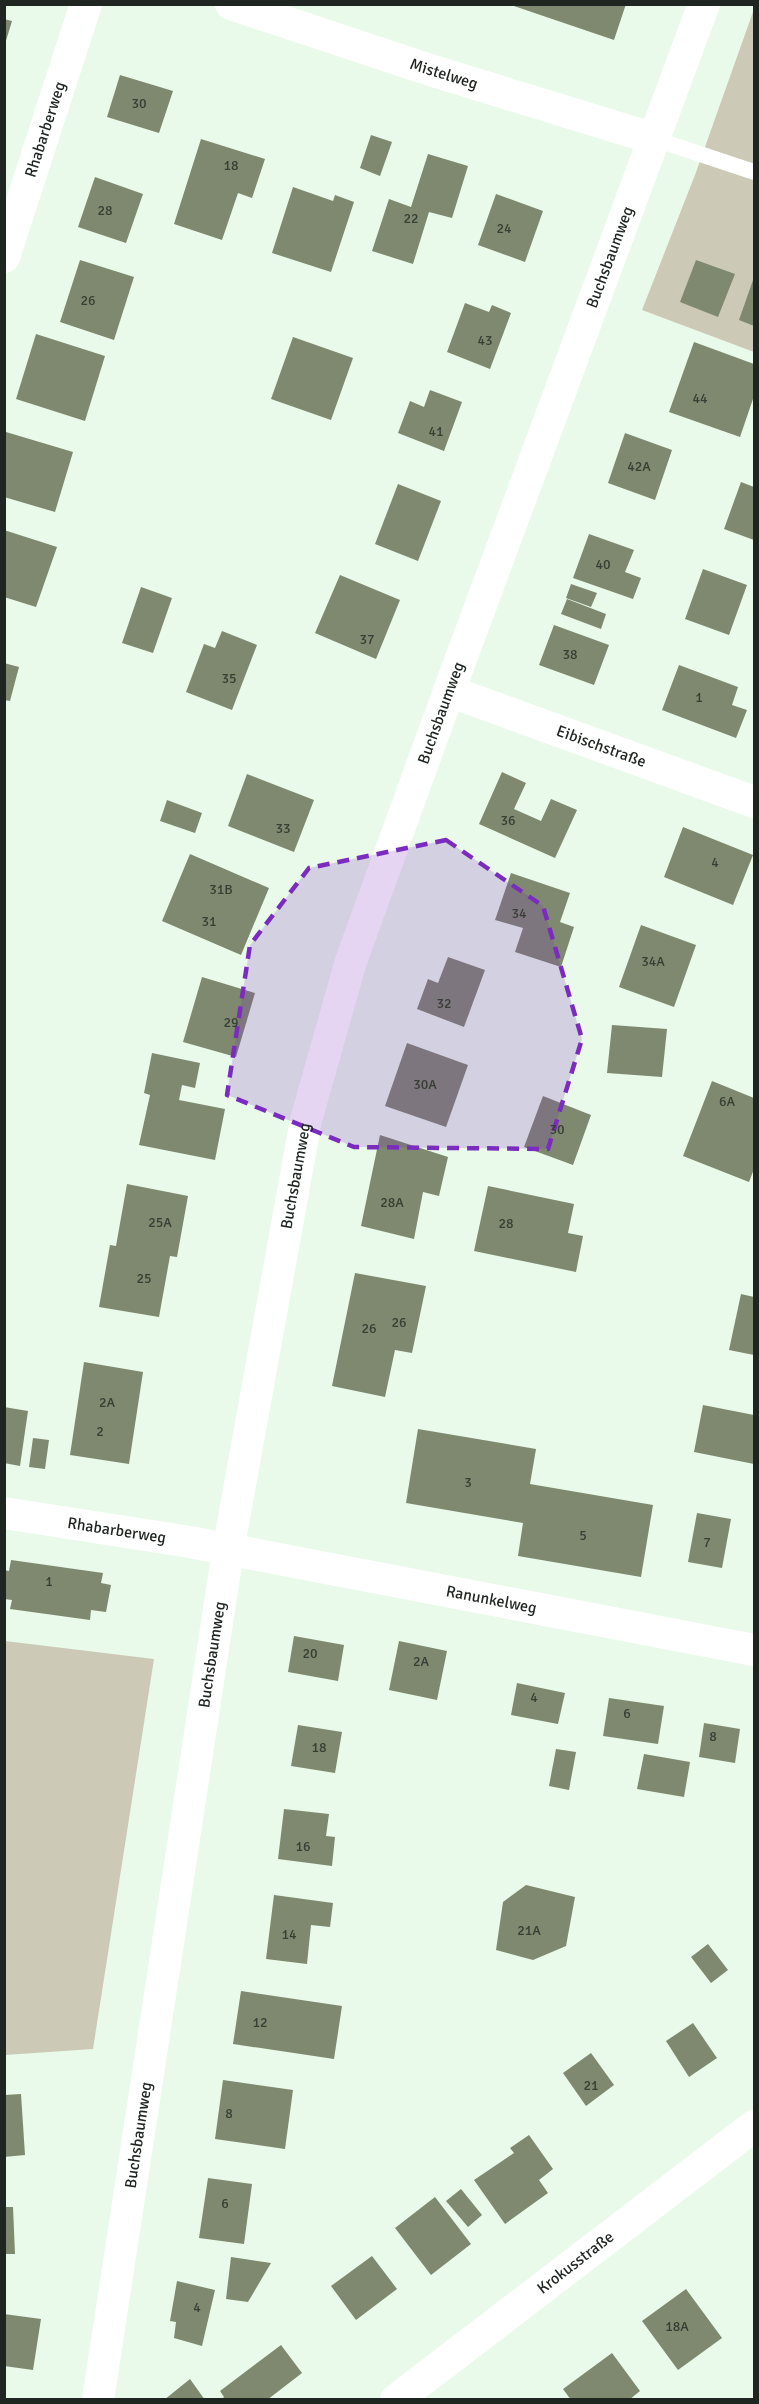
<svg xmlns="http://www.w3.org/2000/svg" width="759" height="2404" font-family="Signika,sans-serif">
	<rect width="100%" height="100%" fill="#e9faea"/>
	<g fill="#cccab7">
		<path d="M754,9V352L642,310L695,175Z"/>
		<path d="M5,1641L154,1659L93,2049L5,2055Z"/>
	</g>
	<g fill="#7f896f">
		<path d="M508,4H626L614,40Z"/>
		<path d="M4,19L12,21L5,44H4Z"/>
		<path d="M120,75L173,91L159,133L107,117Z"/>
		<path d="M371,135L392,142L380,176L360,168Z"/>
		<path d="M201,139L265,159L252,198L238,193L222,240L174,224Z"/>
		<path d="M428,154L468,166L452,218L429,212L413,264L372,251L389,199L411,207Z"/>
		<path d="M95,177L143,194L126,243L78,227Z"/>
		<path d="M293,187L333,201L335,195L354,202L331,272L272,253Z"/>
		<path d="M496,194L543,211L525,262L478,245Z"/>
		<path d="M80,260L134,277L114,340L60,322Z"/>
		<path d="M696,260L735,274L718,317L680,302Z"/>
		<path d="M753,280L754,281V326L739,320Z"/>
		<path d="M465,303L489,312L492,305L511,313L490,369L447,352Z"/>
		<path d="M36,334L105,356L85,421L16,399Z"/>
		<path d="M293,337L353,358L331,420L271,399Z"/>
		<path d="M694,342L754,364V396L740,437L669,412Z"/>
		<path d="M430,390L462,402L444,451L398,433L410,401L424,407Z"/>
		<path d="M6,432L73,452L55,512L4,497Z"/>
		<path d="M625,433L672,450L655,500L608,483Z"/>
		<path d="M741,482L754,487V540L724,529Z"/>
		<path d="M398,484L441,501L418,561L375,544Z"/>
		<path d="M4,530L57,547L36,607L4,597Z"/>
		<path d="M589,534L634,550L625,572L641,578L633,599L573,578Z"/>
		<path d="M703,569L747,585L729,635L685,619Z"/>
		<path d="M340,575L400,600L376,659L315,633Z"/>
		<path d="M571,584L597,593L591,607L566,598Z"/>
		<path d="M141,587L172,598L153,653L122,643Z"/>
		<path d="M567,599L606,614L601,629L561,614Z"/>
		<path d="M554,625L609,645L594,685L539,665Z"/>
		<path d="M222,631L257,645L232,710L186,692L204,644L215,648Z"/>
		<path d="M4,663L19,667L10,701L4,700Z"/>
		<path d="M679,665L738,687L732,705L747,710L736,738L662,710Z"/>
		<path d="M502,772L526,783L514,809L541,821L551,799L577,810L555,858L479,824Z"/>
		<path d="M247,774L314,800L294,852L228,826Z"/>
		<path d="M167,800L202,813L195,833L160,821Z"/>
		<path d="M683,827L753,855L733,905L664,877Z"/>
		<path d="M190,854L269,888L241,955L162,921Z"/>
		<path d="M511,873L570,893L560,922L574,927L561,967L515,952L523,928L495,920Z"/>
		<path d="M641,925L696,945L674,1007L619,987Z"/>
		<path d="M448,957L485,970L464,1027L417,1009L428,979L438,983Z"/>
		<path d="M202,977L255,993L236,1057L183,1042Z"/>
		<path d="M612,1025L667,1029L662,1077L607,1073Z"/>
		<path d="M407,1043L468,1065L446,1127L385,1106Z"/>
		<path d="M152,1053L200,1063L195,1088L182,1085L179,1100L225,1109L215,1160L139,1145L150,1095L144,1093Z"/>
		<path d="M712,1081L754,1098V1169L749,1182L683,1156Z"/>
		<path d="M543,1096L591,1115L573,1165L524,1147Z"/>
		<path d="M380,1135L448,1157L439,1196L423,1192L414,1239L361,1226Z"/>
		<path d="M127,1184L188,1196L177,1257L170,1256L159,1317L99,1307L110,1245L116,1246Z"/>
		<path d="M488,1186L574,1204L568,1233L583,1236L576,1272L474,1251Z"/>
		<path d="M355,1273L426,1286L412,1353L395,1350L385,1397L332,1386Z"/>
		<path d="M741,1294L754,1297V1355L729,1350Z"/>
		<path d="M84,1362L143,1372L129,1464L70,1455Z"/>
		<path d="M703,1405L754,1415V1464L694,1452Z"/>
		<path d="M4,1407L28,1411L20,1466L4,1463Z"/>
		<path d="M418,1429L536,1449L530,1484L653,1505L641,1577L518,1556L523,1523L406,1503Z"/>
		<path d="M33,1438L49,1440L45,1469L29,1467Z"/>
		<path d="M697,1513L731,1519L722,1568L688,1562Z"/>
		<path d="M11,1560L103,1573L101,1583L111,1585L106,1612L91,1610L90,1620L10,1609L12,1600L4,1599V1570L9,1571Z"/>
		<path d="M294,1636L344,1645L338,1681L288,1672Z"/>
		<path d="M399,1641L447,1651L437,1700L389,1690Z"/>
		<path d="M517,1683L565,1693L558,1724L511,1715Z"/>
		<path d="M609,1698L664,1706L658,1744L603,1736Z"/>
		<path d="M704,1723L740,1729L735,1763L699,1757Z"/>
		<path d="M298,1725L342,1732L335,1773L291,1766Z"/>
		<path d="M556,1749L576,1752L569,1790L549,1786Z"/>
		<path d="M644,1754L690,1762L684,1797L637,1789Z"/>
		<path d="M284,1809L329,1814L326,1836L335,1837L332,1866L278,1859Z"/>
		<path d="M526,1885L575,1897L566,1946L533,1960L496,1950L503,1902Z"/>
		<path d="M274,1895L333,1903L330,1927L311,1925L307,1964L266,1959Z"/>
		<path d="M708,1944L728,1970L711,1983L691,1957Z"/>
		<path d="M241,1991L342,2006L334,2059L233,2044Z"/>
		<path d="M693,2023L717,2058L689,2077L666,2041Z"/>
		<path d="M591,2053L614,2085L586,2106L563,2073Z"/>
		<path d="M223,2080L293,2090L285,2149L215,2139Z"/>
		<path d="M21,2094L25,2155L4,2157V2095Z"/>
		<path d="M529,2135L553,2169L539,2180L548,2193L505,2224L474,2180L514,2153L510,2148Z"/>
		<path d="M208,2178L252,2184L244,2244L199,2238Z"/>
		<path d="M461,2189L482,2215L468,2227L446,2201Z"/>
		<path d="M435,2197L471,2244L431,2275L395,2228Z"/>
		<path d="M4,2207H13L15,2254H4Z"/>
		<path d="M372,2256L397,2289L356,2320L331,2286Z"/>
		<path d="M231,2257L271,2263L248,2302L226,2299Z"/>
		<path d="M177,2281L215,2290L202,2346L174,2338L176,2322L170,2321Z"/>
		<path d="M686,2289L722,2338L678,2370L642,2321Z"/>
		<path d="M4,2314L41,2319L33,2370L4,2366Z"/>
		<path d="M281,2345L302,2373L267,2400H221L224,2397L220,2391Z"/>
		<path d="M612,2353L640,2391L629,2400H571L563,2389Z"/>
		<path d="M190,2379L205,2400H164Z"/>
	</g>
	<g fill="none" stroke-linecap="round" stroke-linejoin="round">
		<path stroke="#fff" stroke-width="16" d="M655,139L754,172"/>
		<g stroke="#fff" stroke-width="32">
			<path id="s1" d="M231,4L427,69L655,139"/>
			<path id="s2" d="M4,257L86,4"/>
			<path id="s3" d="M449,691L754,802"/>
			<path id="s4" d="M4,1513L190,1542L754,1650"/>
			<path id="s5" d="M98,2400L228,1551L306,1120L351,961L449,691L704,4"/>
			<path id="s6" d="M396,2400L754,2126"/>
		</g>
	</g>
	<path fill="#7b2cbf" fill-opacity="0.2" stroke="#7b2cbf" stroke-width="4.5" stroke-dasharray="12 8" stroke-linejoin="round" d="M446,840L543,906L582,1039L548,1149L354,1147L227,1095L250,945L309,868Z"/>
	<g text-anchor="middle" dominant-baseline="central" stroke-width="6" stroke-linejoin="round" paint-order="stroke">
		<g font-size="14" fill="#373e34">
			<text x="139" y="103">30</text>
			<text x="231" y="165">18</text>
			<text x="105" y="210">28</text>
			<text x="411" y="218">22</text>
			<text x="504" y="228">24</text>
			<text x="88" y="300">26</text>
			<text x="485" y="340">43</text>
			<text x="700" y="398">44</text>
			<text x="436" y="431">41</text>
			<text x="639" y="466">42A</text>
			<text x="603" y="564">40</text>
			<text x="367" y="639">37</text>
			<text x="570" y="654">38</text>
			<text x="229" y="678">35</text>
			<text x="699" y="697">1</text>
			<text x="508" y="820">36</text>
			<text x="283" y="828">33</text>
			<text x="715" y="862">4</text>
			<text x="221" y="889">31B</text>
			<text x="519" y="913">34</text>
			<text x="209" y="921">31</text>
			<text x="653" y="961">34A</text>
			<text x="444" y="1003">32</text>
			<text x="231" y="1022">29</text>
			<text x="425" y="1084">30A</text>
			<text x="727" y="1101">6A</text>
			<text x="557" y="1129">30</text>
			<text x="392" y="1202">28A</text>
			<text x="160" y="1222">25A</text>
			<text x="506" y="1223">28</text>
			<text x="144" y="1278">25</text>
			<text x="399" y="1322">26</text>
			<text x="369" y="1328">26</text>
			<text x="107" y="1402">2A</text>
			<text x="100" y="1431">2</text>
			<text x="468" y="1482">3</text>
			<text x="583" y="1535">5</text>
			<text x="707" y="1542">7</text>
			<text x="49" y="1581">1</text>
			<text x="310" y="1653">20</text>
			<text x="421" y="1661">2A</text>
			<text x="534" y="1697">4</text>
			<text x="627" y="1713">6</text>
			<text x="713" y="1736">8</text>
			<text x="319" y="1747">18</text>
			<text x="303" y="1846">16</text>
			<text x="529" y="1930">21A</text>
			<text x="289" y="1934">14</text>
			<text x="260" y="2022">12</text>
			<text x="591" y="2085">21</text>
			<text x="229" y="2113">8</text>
			<text x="225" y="2203">6</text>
			<text x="197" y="2307">4</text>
			<text x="677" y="2326">18A</text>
		</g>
		<g font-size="16" fill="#1f2520" stroke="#e9faea">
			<text stroke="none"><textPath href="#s1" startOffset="224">Mistelweg</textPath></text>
			<text stroke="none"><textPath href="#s2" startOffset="134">Rhabarberweg</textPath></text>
			<text stroke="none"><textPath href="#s5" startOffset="2212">Buchsbaumweg</textPath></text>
			<text stroke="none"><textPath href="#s5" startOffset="1726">Buchsbaumweg</textPath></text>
			<text stroke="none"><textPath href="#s3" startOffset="162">Eibischstraße</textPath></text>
			<text stroke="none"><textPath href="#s5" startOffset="1240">Buchsbaumweg</textPath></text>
			<text stroke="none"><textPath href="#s4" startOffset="114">Rhabarberweg</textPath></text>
			<text stroke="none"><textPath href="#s4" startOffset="495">Ranunkelweg</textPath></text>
			<text stroke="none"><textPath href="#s5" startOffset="754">Buchsbaumweg</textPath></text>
			<text stroke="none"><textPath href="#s5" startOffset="268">Buchsbaumweg</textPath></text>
			<text stroke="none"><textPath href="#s6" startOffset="226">Krokusstraße</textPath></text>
		</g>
	</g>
	<rect width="759" height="2404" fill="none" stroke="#1f2520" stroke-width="12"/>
</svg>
